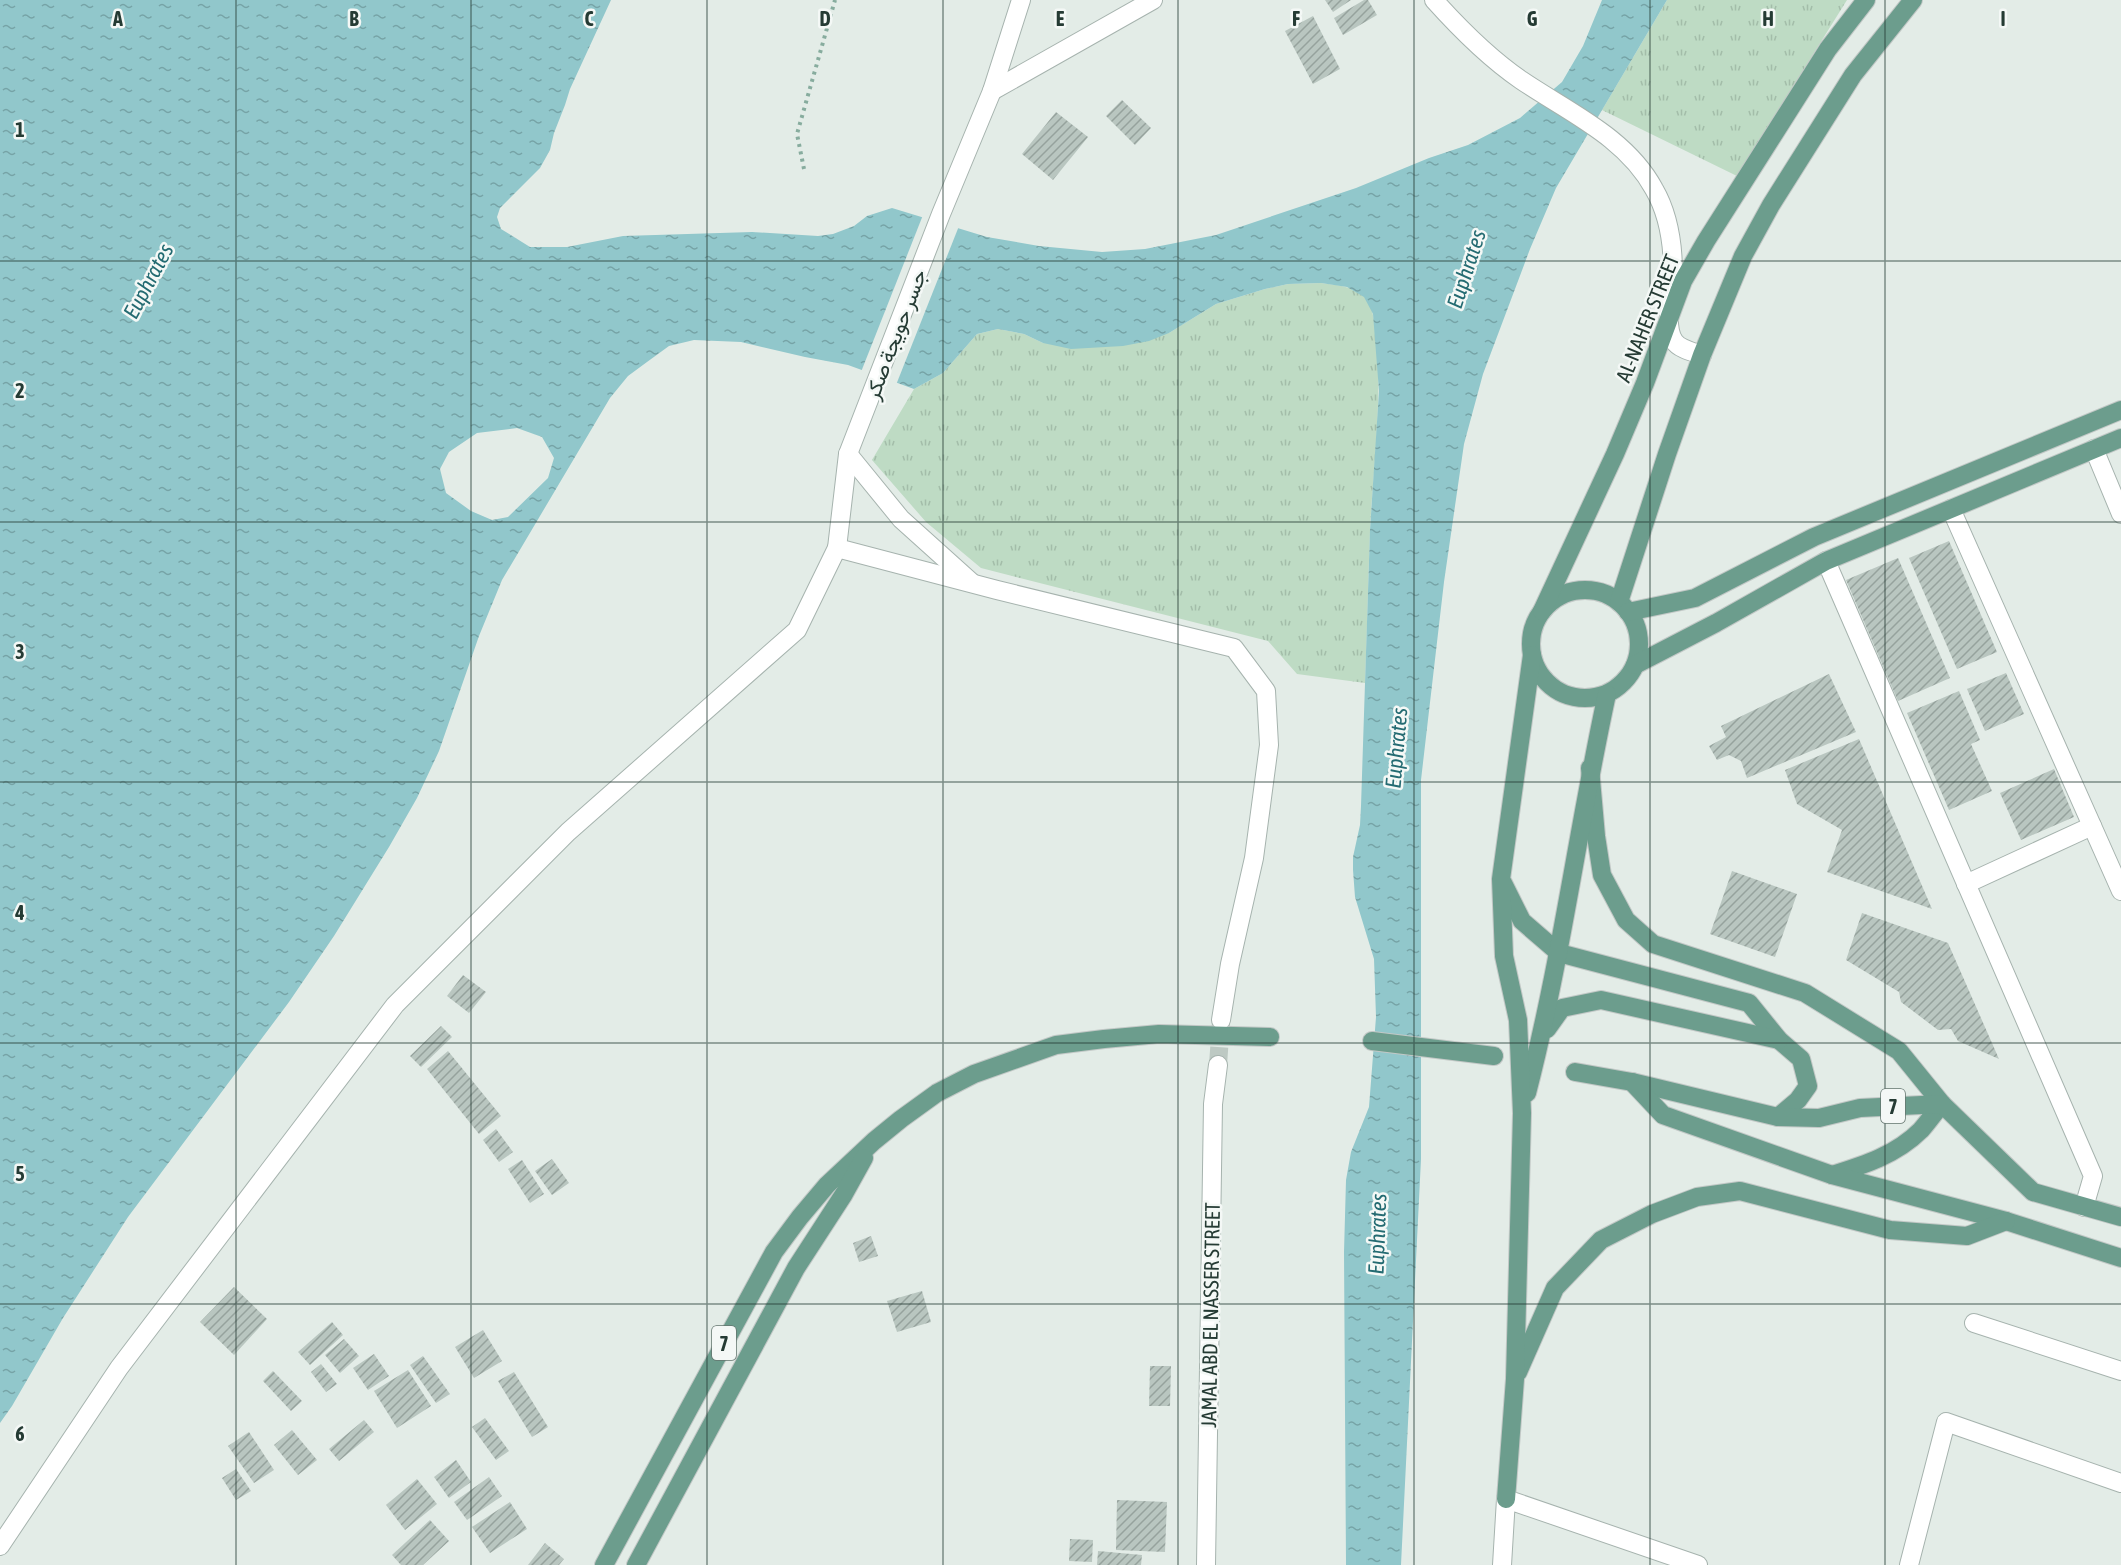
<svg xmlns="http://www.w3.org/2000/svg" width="2121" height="1565" font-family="'Asap Condensed',Vazirmatn,sans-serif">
	<defs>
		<pattern id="grass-tufts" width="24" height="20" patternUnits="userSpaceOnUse" patternTransform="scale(1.5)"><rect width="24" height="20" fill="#bedbc4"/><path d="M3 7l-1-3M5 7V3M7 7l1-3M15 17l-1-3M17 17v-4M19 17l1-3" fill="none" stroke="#a3bda9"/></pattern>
		<pattern id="water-ripples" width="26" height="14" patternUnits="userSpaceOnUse" patternTransform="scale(1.5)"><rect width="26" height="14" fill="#91c7cb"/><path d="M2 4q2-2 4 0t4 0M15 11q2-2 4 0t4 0" fill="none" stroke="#76a3a6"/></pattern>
		<pattern id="building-hatch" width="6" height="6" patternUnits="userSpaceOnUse" patternTransform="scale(1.5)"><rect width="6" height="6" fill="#b9c6c0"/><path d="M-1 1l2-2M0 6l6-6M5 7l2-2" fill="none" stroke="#96a29d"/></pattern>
	</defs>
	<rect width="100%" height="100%" fill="#e3ece7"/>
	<g fill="url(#grass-tufts)">
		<path d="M1667,0H1847L1737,176L1602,110Z"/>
		<path d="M1321,283C1335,285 1353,286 1364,296C1392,324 1371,490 1370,532C1368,583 1367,633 1365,683L1297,674L1268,641L981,568L926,522L872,460L914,389L943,373L977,334L998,329L1024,334L1043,343L1169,333L1216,304L1265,289L1288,284Z"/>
	</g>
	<path fill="url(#water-ripples)" fill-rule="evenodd" d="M0,0H611L570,89L565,105L554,133L550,150L540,168L500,208L497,217L501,229L530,247H567L623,236L752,232L818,236L833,234L854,226L867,216L892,208L987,237L1039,246L1102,252L1145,249L1216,235L1356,188L1429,158L1468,145L1520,118L1562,82L1583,46L1602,0H1667L1556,188L1530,249L1483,374L1464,444L1444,582L1421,780V1159L1401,1565H1346L1344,1252L1346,1180L1351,1152L1369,1107L1376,1017L1374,959L1355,897L1353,870V857L1360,825L1361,806L1370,530L1379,391L1373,314L1364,297L1347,287L1321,283L1288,284L1265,289L1216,304L1169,333L1149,341L1123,346L1071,349L1043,343L1024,334L998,329L977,334L943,373L914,389L848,365L805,357L741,342L694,340L669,346L647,362L628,376L610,398L502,580L479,636L439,751L417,798L389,847L334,936L289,1002L128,1217L63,1318L12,1406L0,1423ZM517,428L542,437L554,458L548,478L508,517L492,520L471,511L446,493L440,469L449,452L477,433Z"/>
	<path fill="#e3ece7" d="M923,215L959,226L896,385L861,372Z"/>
	<g fill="url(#building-hatch)">
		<path d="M1325,0H1351L1333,12Z"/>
		<path d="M1364,0H1368L1377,15L1343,35L1334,18Z"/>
		<path d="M1313,16L1340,69L1313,84L1285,31Z"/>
		<path d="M1122,100L1151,128L1135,145L1106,116Z"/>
		<path d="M1056,112L1088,137L1053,180L1022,154Z"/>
		<path d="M1949,541L1997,652L1957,669L1909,558Z"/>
		<path d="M1898,558L1950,678L1898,701L1846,580Z"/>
		<path d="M2006,673L2024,714L1985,731L1967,689Z"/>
		<path d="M1829,674L1856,732L1747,778L1741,761L1729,755L1717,760L1709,746L1726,737L1721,726Z"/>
		<path d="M1959,691L1980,740L1971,744L1992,791L1949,810L1907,713Z"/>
		<path d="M1859,739L1932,909L1827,872L1842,830L1797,804L1785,770Z"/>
		<path d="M2054,769L2074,817L2021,840L2000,793Z"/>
		<path d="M1732,871L1797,894L1775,957L1710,934Z"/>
		<path d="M1862,913L1948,943L1999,1059L1958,1041L1951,1029L1938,1030L1901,1002L1899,992L1846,960Z"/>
		<path d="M463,975L486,992L469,1013L447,996Z"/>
		<path d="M441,1026L452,1037L421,1067L410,1056Z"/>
		<path d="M448,1051L501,1116L479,1134L427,1069Z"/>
		<path d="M496,1129L513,1152L499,1162L483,1140Z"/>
		<path d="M552,1159L569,1183L552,1195L535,1171Z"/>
		<path d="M522,1160L544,1194L530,1203L508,1169Z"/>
		<path d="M871,1236L878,1256L859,1262L853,1243Z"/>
		<path d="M234,1287L267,1319L234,1355L200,1322Z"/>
		<path d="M922,1291L931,1322L897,1332L887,1301Z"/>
		<path d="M332,1322L343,1335L310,1365L298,1352Z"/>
		<path d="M483,1330L502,1361L474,1378L455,1347Z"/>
		<path d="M344,1339L359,1356L340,1373L325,1355Z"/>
		<path d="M374,1354L389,1376L368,1390L353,1368Z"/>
		<path d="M423,1356L450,1394L436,1403L410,1365Z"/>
		<path d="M321,1364L337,1384L326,1392L311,1372Z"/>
		<path d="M1150,1366H1171L1170,1406H1149Z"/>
		<path d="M408,1370L431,1406L397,1428L374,1391Z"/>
		<path d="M273,1371L302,1401L291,1411L263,1381Z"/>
		<path d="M514,1372L548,1427L532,1437L498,1381Z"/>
		<path d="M485,1418L509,1451L496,1460L472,1427Z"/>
		<path d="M364,1420L374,1432L339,1461L329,1449Z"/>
		<path d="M292,1430L317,1460L298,1475L274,1445Z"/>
		<path d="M249,1432L274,1470L254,1483L228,1446Z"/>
		<path d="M456,1460L471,1482L449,1498L434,1477Z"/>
		<path d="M236,1469L251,1491L236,1500L222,1478Z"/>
		<path d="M489,1477L502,1496L467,1520L454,1502Z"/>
		<path d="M417,1479L437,1504L405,1530L386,1505Z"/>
		<path d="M1117,1500L1167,1502L1165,1552L1116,1550Z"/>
		<path d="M510,1502L527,1529L490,1553L472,1527Z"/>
		<path d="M430,1520L449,1541L423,1565H401L392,1555Z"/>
		<path d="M1070,1539L1093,1540L1092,1562L1069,1561Z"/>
		<path d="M545,1543L564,1559L559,1565H528Z"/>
		<path d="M1098,1551L1142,1555L1141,1565H1097Z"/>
	</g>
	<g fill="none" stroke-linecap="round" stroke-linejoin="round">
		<path stroke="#bdc9c3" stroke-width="18" stroke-dasharray="18 9" stroke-linecap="butt" d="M1218,1065L1221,1022"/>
		<defs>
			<g id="minor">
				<path d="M1434,0C1460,29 1489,58 1521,80C1568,112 1626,137 1654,189C1668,213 1673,245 1673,273C1673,292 1663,324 1674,341C1679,349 1693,352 1702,355"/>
				<path d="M992,91L1153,0"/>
				<path d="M2094,449L2121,514"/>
				<path d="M848,454L901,519L971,582"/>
				<path d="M1951,509L2121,891"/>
				<path d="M837,548L848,454L941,214L992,91L1021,0"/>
				<path d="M1826,561L2093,1176L2084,1207"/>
				<path d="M1966,884L2092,826"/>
				<path d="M1974,1323L2121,1371"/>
				<path d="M0,1546L119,1368L395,1005L568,832L797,630L837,548L997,590L1234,648L1266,691L1269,745L1254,858L1230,964L1221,1020"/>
				<path d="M1206,1565L1213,1104L1218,1065"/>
				<path d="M1502,1565L1506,1499L1698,1565"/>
				<path d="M1909,1565L1946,1422L2121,1483"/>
			</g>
			<g id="major">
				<circle cx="1585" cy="644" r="54"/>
				<path d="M1619,602L1667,454L1702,355L1743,256L1771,205L1853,75L1913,0"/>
				<path d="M1542,611L1615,454L1645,383L1683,281L1706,241L1828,49L1866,0"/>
				<path d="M1628,612L1695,598L1814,537L2121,410"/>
				<path d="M1635,665L1716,623L1826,561L2121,438"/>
				<path d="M1590,768L1596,836L1602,875L1626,920L1653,944L1805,993L1899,1051L1942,1104C1935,1112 1928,1122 1921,1130C1896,1155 1864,1165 1832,1175"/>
				<path d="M1503,883L1522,921L1559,953L1749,1003L1779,1040L1801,1059L1808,1086L1798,1100L1778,1117"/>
				<path d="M1547,1029L1562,1008L1601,1000L1779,1040"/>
				<path d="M1372,1041L1494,1056"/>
				<path d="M1575,1072L1632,1082L1778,1117L1819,1118L1860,1108L1942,1104L2033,1192L2121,1217"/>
				<path d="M1632,1082L1663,1115L1832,1175L2006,1221L2121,1258"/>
				<path d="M1527,1093C1561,962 1578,827 1607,694"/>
				<path d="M1518,1372L1555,1288L1601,1240L1652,1214L1697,1197L1740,1191L1890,1230L1967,1236L2006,1221"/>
				<path d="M1506,1499L1515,1379L1522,1113L1518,1020L1504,956L1501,879L1532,655"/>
				<path d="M604,1565L774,1252L800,1217L827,1185L874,1141L901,1119L937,1093L974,1074L1056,1045L1104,1039L1159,1034L1270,1037"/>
				<path d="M636,1565L796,1268L844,1194L864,1158"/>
			</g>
		</defs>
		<use href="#minor" stroke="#a6b3ae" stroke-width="20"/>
		<use href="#major" stroke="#c2c8c6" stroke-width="20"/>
		<path stroke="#87ac9e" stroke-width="4" stroke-dasharray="3 4.5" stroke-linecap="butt" d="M804,169L797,134L835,0"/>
		<use href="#minor" stroke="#fff" stroke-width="18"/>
		<use href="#major" stroke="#6c9d8d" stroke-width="18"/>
	</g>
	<path fill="none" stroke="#253b34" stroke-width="1.5" stroke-opacity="0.55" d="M236,0V1565M471,0V1565M707,0V1565M943,0V1565M1178,0V1565M1414,0V1565M1650,0V1565M1885,0V1565M0,261H2121M0,522H2121M0,782H2121M0,1043H2121M0,1304H2121"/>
	<g text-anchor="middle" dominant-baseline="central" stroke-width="5" stroke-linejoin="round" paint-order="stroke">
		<g fill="#f4f8f6" stroke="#63746e" stroke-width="1.5">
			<rect x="1881" y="1089" width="24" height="34" rx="4.5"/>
			<rect x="712" y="1326" width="24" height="34" rx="4.5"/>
		</g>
		<g font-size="20" font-weight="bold" fill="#253b34">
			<text x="1893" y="1106">7</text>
			<text x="724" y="1343">7</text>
		</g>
		<g font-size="21" fill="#253b34" stroke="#f4f8f6">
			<text transform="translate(1647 318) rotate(-68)">AL-NAHER STREET</text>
			<text transform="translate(895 334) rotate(-69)">جسر حويجة صكر</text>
			<text transform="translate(1210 1315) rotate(-89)">JAMAL ABD EL NASSER STREET</text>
		</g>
		<g font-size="22" font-style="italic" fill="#246b72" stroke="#f4f8f6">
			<text transform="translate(1466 269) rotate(-72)">Euphrates</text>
			<text transform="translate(148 281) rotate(-62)">Euphrates</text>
			<text transform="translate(1396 748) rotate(-85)">Euphrates</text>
			<text transform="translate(1377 1234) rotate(-88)">Euphrates</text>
		</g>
	</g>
	<g font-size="20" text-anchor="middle" font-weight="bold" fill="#253b34" stroke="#f4f8f6" stroke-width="5" stroke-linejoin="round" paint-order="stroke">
		<text x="118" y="26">A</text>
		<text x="354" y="26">B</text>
		<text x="589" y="26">C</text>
		<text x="825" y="26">D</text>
		<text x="1060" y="26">E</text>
		<text x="1296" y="26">F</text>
		<text x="1532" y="26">G</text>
		<text x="1768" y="26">H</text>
		<text x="2003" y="26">I</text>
		<text x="20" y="137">1</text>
		<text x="20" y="398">2</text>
		<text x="20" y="659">3</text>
		<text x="20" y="920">4</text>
		<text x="20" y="1181">5</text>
		<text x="20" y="1441">6</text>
	</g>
</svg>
